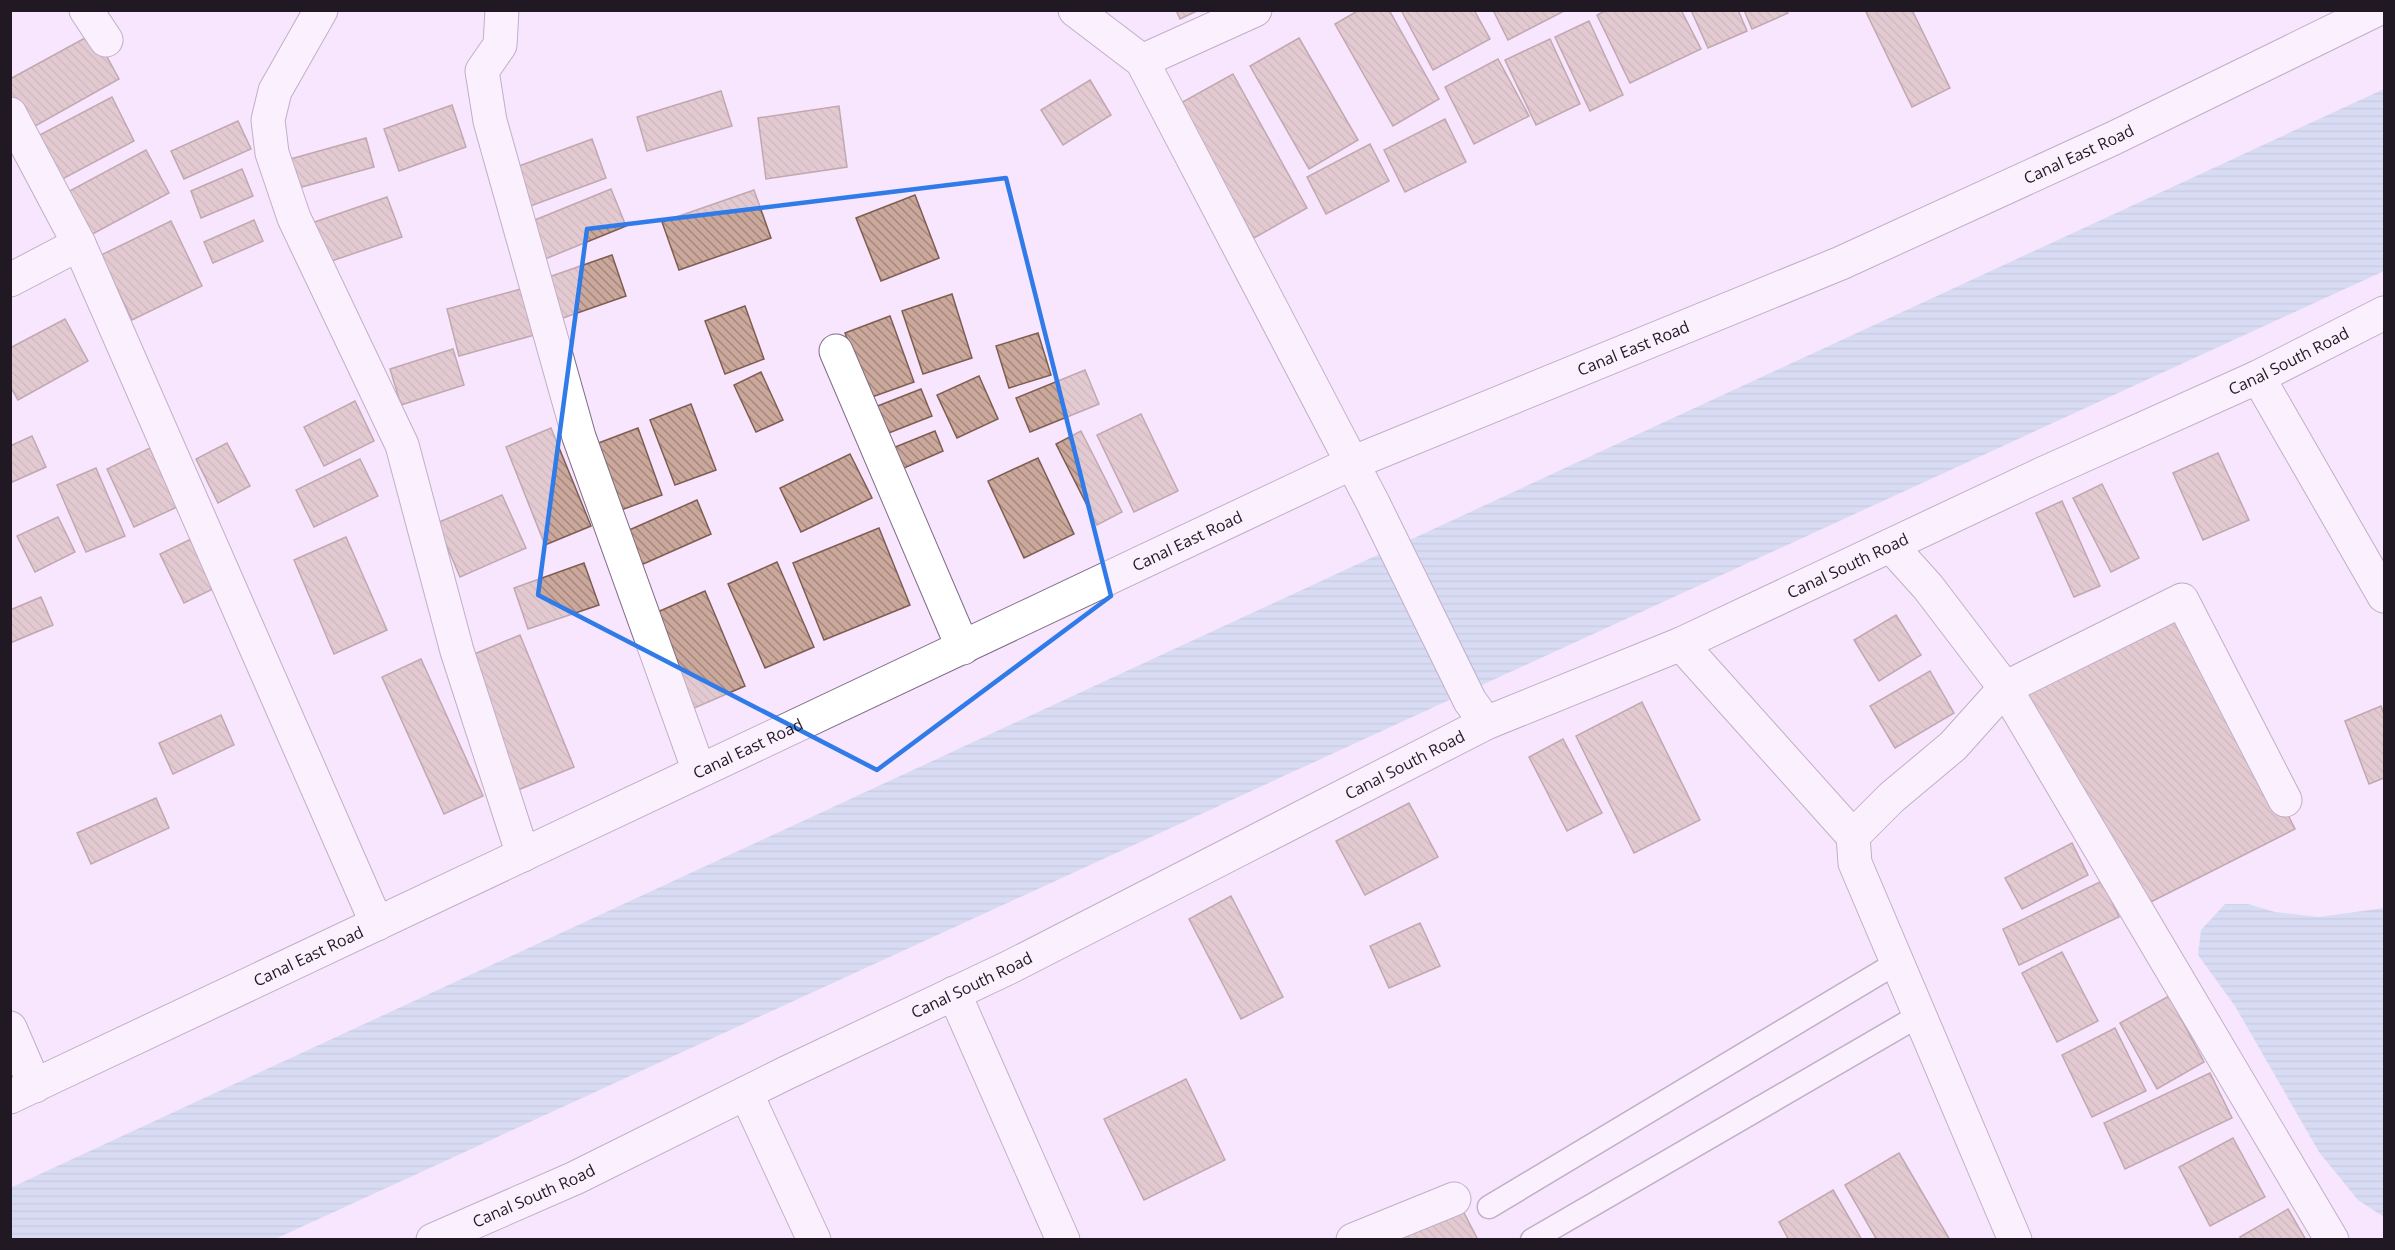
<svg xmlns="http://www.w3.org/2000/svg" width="2395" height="1250" font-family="'Open Sans',sans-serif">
	<defs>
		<pattern id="water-rules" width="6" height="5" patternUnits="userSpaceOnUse" patternTransform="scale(1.5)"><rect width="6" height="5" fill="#b0cee6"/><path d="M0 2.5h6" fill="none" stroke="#97b0c5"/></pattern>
		<pattern id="building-back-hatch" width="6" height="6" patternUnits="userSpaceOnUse" patternTransform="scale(1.5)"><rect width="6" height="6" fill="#cba89b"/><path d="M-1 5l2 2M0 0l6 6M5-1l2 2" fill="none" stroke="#a4887e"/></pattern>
	</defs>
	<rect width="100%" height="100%" fill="#f7e6fd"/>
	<g fill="url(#water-rules)">
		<path d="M2384,89V271L275,1239H11L10,1188Z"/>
		<path d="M2225,904H2248L2275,912L2319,917L2384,908V1217L2358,1200L2319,1152L2235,1006L2198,955L2201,930Z"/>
	</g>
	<g fill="url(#building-back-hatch)" stroke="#7e5e53" stroke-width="1.5">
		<path d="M1176,10H1199L1180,19Z"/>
		<path d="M1359,10H1389L1439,99L1393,126L1335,24Z"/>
		<path d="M1401,10H1474L1490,39L1433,70Z"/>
		<path d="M1493,10H1563L1564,11L1508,40Z"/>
		<path d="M1607,10H1681L1701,49L1630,83L1597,15Z"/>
		<path d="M1691,10H1738L1747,31L1708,48Z"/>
		<path d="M1744,10H1787L1788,13L1752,29Z"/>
		<path d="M1865,10H1912L1950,88L1912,107Z"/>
		<path d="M1589,21L1623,95L1590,111L1555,37Z"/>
		<path d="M94,33L119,79L28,130L10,99V79Z"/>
		<path d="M1299,38L1358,140L1309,169L1250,66Z"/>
		<path d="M1550,39L1580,104L1536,125L1505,60Z"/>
		<path d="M1498,59L1529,116L1474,144L1445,87Z"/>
		<path d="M1233,74L1307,208L1254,238L1179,104Z"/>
		<path d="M1090,80L1111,115L1063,145L1041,110Z"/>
		<path d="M721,91L732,126L647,151L637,117Z"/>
		<path d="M112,97L134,141L55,183L32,139Z"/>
		<path d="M452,105L466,147L399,171L384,129Z"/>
		<path d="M839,106L847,167L766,179L758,118Z"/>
		<path d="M1445,119L1466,162L1405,192L1384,150Z"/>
		<path d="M238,121L251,149L184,179L171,151Z"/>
		<path d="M366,138L374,167L291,190L283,161Z"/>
		<path d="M592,139L606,178L525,208L511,169Z"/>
		<path d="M1370,144L1389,181L1326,214L1307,177Z"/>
		<path d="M146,150L169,193L87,237L64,194Z"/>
		<path d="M242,169L253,196L201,218L191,191Z"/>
		<path d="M611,189L626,226L545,259L530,222Z"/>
		<path d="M754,190L771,238L679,270L662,222Z"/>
		<path d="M915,195L939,258L881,281L856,218Z"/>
		<path d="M387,197L402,237L320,265L306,225Z"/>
		<path d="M254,220L263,241L213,263L204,242Z"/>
		<path d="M171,221L202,286L132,320L101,255Z"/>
		<path d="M612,255L626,296L560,319L546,278Z"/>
		<path d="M525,288L538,334L459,356L447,309Z"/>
		<path d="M952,294L972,358L923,374L902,311Z"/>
		<path d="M745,306L764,359L725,374L705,321Z"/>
		<path d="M890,316L914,382L869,398L845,333Z"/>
		<path d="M65,319L88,361L18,400L10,386V348Z"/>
		<path d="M1038,333L1051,375L1009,388L996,346Z"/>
		<path d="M453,349L464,385L401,405L390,369Z"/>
		<path d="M1085,370L1099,404L1030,432L1016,398Z"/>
		<path d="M761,372L783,420L756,432L734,385Z"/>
		<path d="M979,376L998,419L957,438L937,395Z"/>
		<path d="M921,389L932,416L881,436L870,409Z"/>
		<path d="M355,401L374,441L324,466L304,427Z"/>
		<path d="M691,404L716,470L675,485L650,420Z"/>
		<path d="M1141,414L1178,491L1134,512L1097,435Z"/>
		<path d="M551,428L591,526L545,545L506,447Z"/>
		<path d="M638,428L662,495L613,513L588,447Z"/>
		<path d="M935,431L943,451L897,471L888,450Z"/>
		<path d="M1081,431L1122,512L1097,525L1056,444Z"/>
		<path d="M32,436L46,467L10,483V446Z"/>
		<path d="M227,443L250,486L218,503L196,459Z"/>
		<path d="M150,448L177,507L134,527L107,469Z"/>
		<path d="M2218,453L2249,520L2203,540L2173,473Z"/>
		<path d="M850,454L872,498L801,532L780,488Z"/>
		<path d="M1038,458L1074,534L1024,558L988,481Z"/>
		<path d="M360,459L378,496L314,527L296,490Z"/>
		<path d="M96,468L125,536L86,552L57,485Z"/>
		<path d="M2102,484L2139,558L2111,572L2073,498Z"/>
		<path d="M502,495L526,548L460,577L437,523Z"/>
		<path d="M697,500L711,534L632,569L618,535Z"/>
		<path d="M2062,501L2100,586L2074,597L2036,513Z"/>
		<path d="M58,517L75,552L35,572L17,536Z"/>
		<path d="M879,528L910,605L824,640L793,563Z"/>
		<path d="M346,537L387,630L334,654L294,560Z"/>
		<path d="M191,539L215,588L184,603L160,554Z"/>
		<path d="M777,562L814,647L765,668L728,584Z"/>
		<path d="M584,563L599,605L528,629L514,588Z"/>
		<path d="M705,591L745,686L692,709L651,615Z"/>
		<path d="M41,597L53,625L10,643V610Z"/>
		<path d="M2183,606L2295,829L2137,909L2018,696Z"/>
		<path d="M1896,615L1921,655L1879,681L1854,640Z"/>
		<path d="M520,635L574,767L518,790L465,658Z"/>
		<path d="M421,659L483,796L444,814L382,677Z"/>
		<path d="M1930,671L1954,713L1895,748L1870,706Z"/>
		<path d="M1642,702L1700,820L1634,853L1576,736Z"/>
		<path d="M2381,706L2384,715V778L2369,784L2345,721Z"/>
		<path d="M221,715L234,745L173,774L159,743Z"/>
		<path d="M1563,739L1602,813L1567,831L1529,757Z"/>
		<path d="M156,798L169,828L91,864L77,833Z"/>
		<path d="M1409,803L1438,857L1365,895L1336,841Z"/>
		<path d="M2072,843L2088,875L2022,909L2005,878Z"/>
		<path d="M2102,881L2119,917L2019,965L2003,929Z"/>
		<path d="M1231,896L1283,997L1241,1019L1189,919Z"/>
		<path d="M1420,923L1440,966L1389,988L1370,946Z"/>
		<path d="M2062,952L2098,1021L2057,1042L2022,973Z"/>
		<path d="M2169,996L2204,1062L2157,1089L2120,1023Z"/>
		<path d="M2115,1028L2146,1091L2092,1117L2062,1055Z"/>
		<path d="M2210,1073L2232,1118L2125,1169L2104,1123Z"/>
		<path d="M1186,1079L1225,1160L1144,1200L1104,1119Z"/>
		<path d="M2233,1138L2265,1197L2210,1226L2179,1167Z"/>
		<path d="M1899,1153L1950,1240H1877L1845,1185Z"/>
		<path d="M1833,1190L1862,1240H1789L1779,1222Z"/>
		<path d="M1460,1205L1478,1240H1394Z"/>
		<path d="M2288,1209L2306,1240H2242L2240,1237Z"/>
	</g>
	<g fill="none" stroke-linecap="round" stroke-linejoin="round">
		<defs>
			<g id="lane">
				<path d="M1489,1207L1898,962"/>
				<path d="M1532,1240L1920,1015"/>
			</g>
			<g id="street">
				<path d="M86,10L106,40"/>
				<path d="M321,10L275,91L268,120L272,153L294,218L402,445L457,651L523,855"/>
				<path d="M502,10L500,45L482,71L490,121L579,437L699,771"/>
				<path d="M1142,61L1255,10"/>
				<path d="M10,114L79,244L377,924"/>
				<path d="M10,280L79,244"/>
				<path d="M836,351L963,648"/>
				<path d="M2258,377L2384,596"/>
				<path d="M1681,644L1853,836"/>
				<path d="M2285,800L2182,600L2005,688L2332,1240"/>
				<path d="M954,993L1063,1240"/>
				<path d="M10,1028L35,1086"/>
				<path d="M746,1093L814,1240"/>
				<path d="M1353,1240L1454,1199"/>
			</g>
			<g id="secondary">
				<path d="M1075,10L1142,61L1373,503L1470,701L1486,723"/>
				<path d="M1891,546L1928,587L2005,688L1953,746L1892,797L1853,836L1855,863L2015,1240"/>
				<path id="s1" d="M10,1097L1352,463L1841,263L2114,138L2376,10"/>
				<path id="s2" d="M433,1240L575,1178L786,1073L1010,967L1486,723L1681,644L2042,474L2258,377L2384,313"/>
			</g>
		</defs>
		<use href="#lane" stroke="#7f6c86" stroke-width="25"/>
		<use href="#street" stroke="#7f6c86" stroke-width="35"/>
		<use href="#secondary" stroke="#7f6c86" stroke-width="35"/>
		<use href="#lane" stroke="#fff" stroke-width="22"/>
		<use href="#street" stroke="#fff" stroke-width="33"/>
		<use href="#secondary" stroke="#fff" stroke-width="33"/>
	</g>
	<path d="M0 0H2395V1250H0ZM1006,178L1111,596L877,770L538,595L587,229Z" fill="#f7e6fd" fill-opacity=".55" fill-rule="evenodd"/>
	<path fill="none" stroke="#317be8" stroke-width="4.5" stroke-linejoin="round" d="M1006,178L1111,596L877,770L538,595L587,229Z"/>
	<g text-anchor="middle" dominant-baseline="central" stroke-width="5" stroke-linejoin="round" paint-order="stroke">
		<g font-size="16" fill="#201923" stroke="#f7e6fd">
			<text stroke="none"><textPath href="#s1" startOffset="2274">Canal East Road</textPath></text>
			<text stroke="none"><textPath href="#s1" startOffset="1788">Canal East Road</textPath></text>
			<text stroke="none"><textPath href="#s2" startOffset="2054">Canal South Road</textPath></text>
			<text stroke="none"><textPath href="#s1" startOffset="1302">Canal East Road</textPath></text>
			<text stroke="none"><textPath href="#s2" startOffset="1568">Canal South Road</textPath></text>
			<text stroke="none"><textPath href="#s1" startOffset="816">Canal East Road</textPath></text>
			<text stroke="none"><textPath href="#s2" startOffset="1082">Canal South Road</textPath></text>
			<text stroke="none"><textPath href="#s1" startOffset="330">Canal East Road</textPath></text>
			<text stroke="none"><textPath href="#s2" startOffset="596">Canal South Road</textPath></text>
			<text stroke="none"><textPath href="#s2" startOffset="110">Canal South Road</textPath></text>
		</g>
	</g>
	<rect width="2395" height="1250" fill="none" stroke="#201923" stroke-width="24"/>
</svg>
